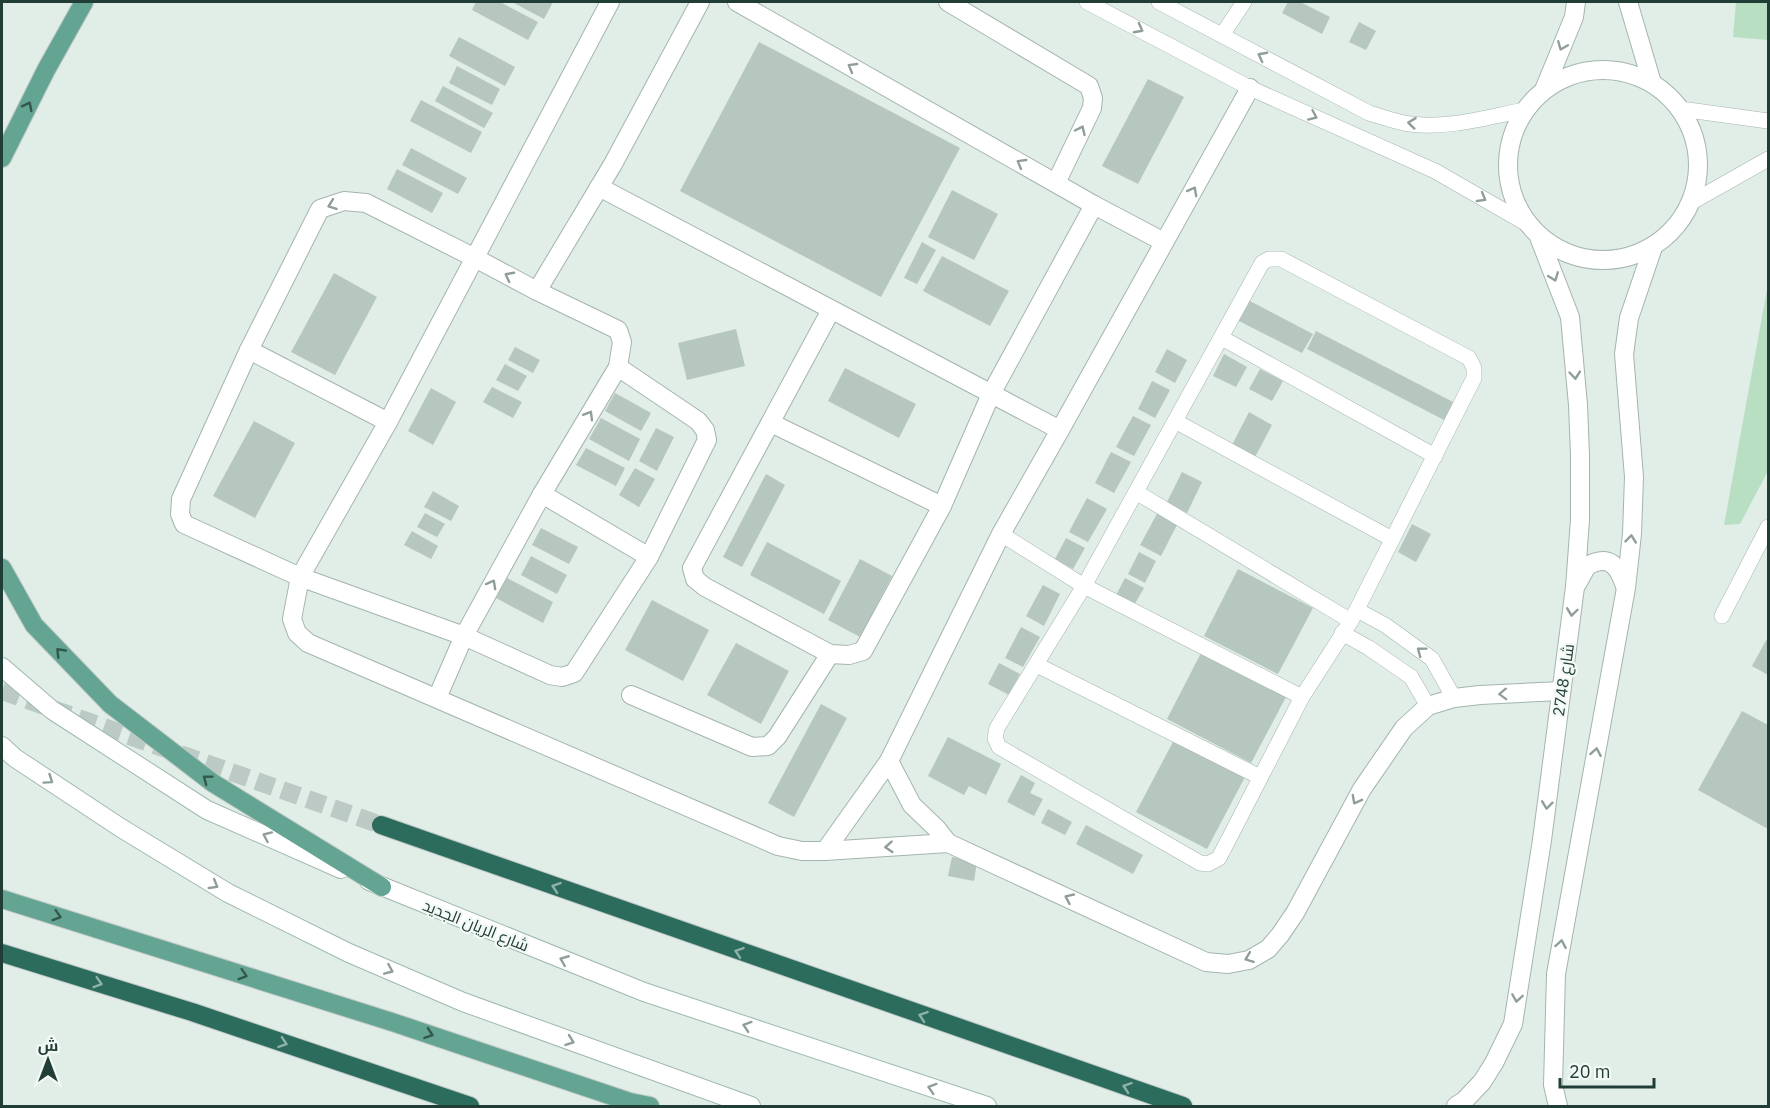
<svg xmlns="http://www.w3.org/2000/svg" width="1770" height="1108" font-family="'IBM Plex Sans',Cairo,sans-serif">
	<rect width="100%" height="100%" fill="#e1ede7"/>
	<g fill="#b9dfc3">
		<path d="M1736,2H1768V40L1733,37Z"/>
		<path d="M1768,284V471L1740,524L1724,525Z"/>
	</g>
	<g fill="#b6c7c0">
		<path d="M476,2H500L538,22L528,40L472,10Z"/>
		<path d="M512,2H553L544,19Z"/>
		<path d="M1288,2H1300L1330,17L1322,34L1282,13Z"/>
		<path d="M1359,22L1376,31L1366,50L1349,42Z"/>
		<path d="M459,37L515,67L505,86L449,56Z"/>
		<path d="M759,42L960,148L881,297L680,191Z"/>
		<path d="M457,66L500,89L492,105L449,83Z"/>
		<path d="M1148,79L1184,97L1138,184L1102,166Z"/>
		<path d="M443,86L493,113L484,128L435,101Z"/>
		<path d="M421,100L482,132L471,153L410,121Z"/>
		<path d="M411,148L467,178L458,194L402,165Z"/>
		<path d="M397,169L443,193L432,213L387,189Z"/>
		<path d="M952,190L998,214L974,260L928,237Z"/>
		<path d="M922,242L936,250L917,284L904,278Z"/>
		<path d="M942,256L1009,291L990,326L923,291Z"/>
		<path d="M334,273L377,297L335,375L291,352Z"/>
		<path d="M1246,299L1313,334L1302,353L1235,319Z"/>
		<path d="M736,329L745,366L687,380L678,343Z"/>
		<path d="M1316,331L1455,403L1446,421L1307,349Z"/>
		<path d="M515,347L540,360L533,373L508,360Z"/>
		<path d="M1167,349L1187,360L1175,383L1155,372Z"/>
		<path d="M1224,354L1247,367L1236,387L1213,376Z"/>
		<path d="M505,364L527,376L518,391L496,380Z"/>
		<path d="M845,368L916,404L899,438L828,401Z"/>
		<path d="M1260,369L1283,381L1272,401L1249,389Z"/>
		<path d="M1152,381L1170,390L1155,418L1138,409Z"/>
		<path d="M492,387L522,402L513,418L483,402Z"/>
		<path d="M431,388L456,402L433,445L408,431Z"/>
		<path d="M615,393L651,413L641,431L605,411Z"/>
		<path d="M1249,412L1272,425L1255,457L1232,445Z"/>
		<path d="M1133,416L1151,425L1134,456L1116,447Z"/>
		<path d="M601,418L640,439L629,461L589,439Z"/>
		<path d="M254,421L295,443L255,518L213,496Z"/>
		<path d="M656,428L674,437L657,471L639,461Z"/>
		<path d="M586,448L625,468L616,486L576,465Z"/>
		<path d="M1111,452L1131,462L1114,493L1095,483Z"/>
		<path d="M635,468L655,479L639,507L619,495Z"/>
		<path d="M1182,472L1202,482L1187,513L1167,502Z"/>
		<path d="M766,474L785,485L742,567L723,557Z"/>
		<path d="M433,491L459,506L451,521L424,507Z"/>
		<path d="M1087,498L1107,509L1088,542L1069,532Z"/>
		<path d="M1158,512L1178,523L1161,556L1140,545Z"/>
		<path d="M425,513L445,524L437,537L417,527Z"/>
		<path d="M1412,524L1431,534L1416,562L1398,552Z"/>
		<path d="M541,528L578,547L569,564L532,545Z"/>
		<path d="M412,531L438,546L431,559L404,545Z"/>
		<path d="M1066,538L1085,548L1073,569L1055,559Z"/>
		<path d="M767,542L841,581L824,614L750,575Z"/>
		<path d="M1139,552L1156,561L1145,583L1128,574Z"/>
		<path d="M531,556L567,575L557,594L521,575Z"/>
		<path d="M860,559L892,576L860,637L828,620Z"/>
		<path d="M1238,569L1313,608L1278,674L1204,636Z"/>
		<path d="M507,578L553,602L543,623L496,598Z"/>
		<path d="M1125,578L1144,588L1133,607L1115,597Z"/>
		<path d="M1043,585L1060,594L1044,626L1026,616Z"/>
		<path d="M652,600L709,630L683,681L625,650Z"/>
		<path d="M1021,627L1040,637L1023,667L1005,658Z"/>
		<path d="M1768,637V675L1752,666Z"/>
		<path d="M736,643L789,671L761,724L707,695Z"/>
		<path d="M1201,653L1286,697L1251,763L1167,719Z"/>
		<path d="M999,663L1020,674L1009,695L988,684Z"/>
		<path d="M821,704L847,718L794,817L768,803Z"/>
		<path d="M1742,711L1768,725V829L1698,790Z"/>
		<path d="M948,737L1001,764L986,795L969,786L964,795L928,776Z"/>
		<path d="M1174,740L1245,777L1207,849L1136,812Z"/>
		<path d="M1021,775L1035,783L1030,793L1043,799L1034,816L1007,802Z"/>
		<path d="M1048,809L1072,822L1065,835L1041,823Z"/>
		<path d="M1086,825L1143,855L1133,874L1076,844Z"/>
		<path d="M952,857L977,862L974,881L948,876Z"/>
	</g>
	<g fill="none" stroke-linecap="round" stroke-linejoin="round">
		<path stroke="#bbcac4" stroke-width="18" stroke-dasharray="18 9" stroke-linecap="butt" d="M2,691L381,825"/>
		<defs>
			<g id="lane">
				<path d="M1087,2L1250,88L1435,171L1529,225"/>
				<path d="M1159,2L1369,113C1383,117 1396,122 1410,124C1449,129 1487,117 1525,110"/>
				<path d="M1222,35L1244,2"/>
				<path d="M1681,109L1768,121"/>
				<path d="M1692,202L1768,159"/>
				<path d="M1269,259H1281L1469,358L1474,368V378L1351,621L1302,697L1219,858L1208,864L1200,863L999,747L995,738L997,728L1084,586L1262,263Z"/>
				<path d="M1222,338L1435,456"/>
				<path d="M1175,421L1392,539"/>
				<path d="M1136,492L1351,621"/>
				<path d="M1001,534L1084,586L1302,697"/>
				<path d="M1357,610L1385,625L1432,659L1454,698"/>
				<path d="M1722,616L1768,527"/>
				<path d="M1342,633L1369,648L1411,677L1428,706"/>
				<path d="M1037,665L1260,777"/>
			</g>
			<g id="street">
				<path d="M610,2L388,422L300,577L292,619L297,633L308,643L778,846L802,851H825L948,843"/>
				<path d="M737,2L1094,205L1164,242"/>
				<path d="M948,2L1089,86L1093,98L1092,108L1056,183"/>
				<path d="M1628,2L1652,83"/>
				<circle cx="1603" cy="165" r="95"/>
				<path d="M1544,90L1574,17L1576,2"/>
				<path d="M599,187L1060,430"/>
				<path d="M537,291L613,164L700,2"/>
				<path d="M831,310L692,568L695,579L705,587L830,654L849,655L863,651L942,506L991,394L1094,205"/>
				<path d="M249,350L388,422"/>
				<path d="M771,423L942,506"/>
				<path d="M542,494L649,557L707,440L705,430L698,421L618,367"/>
				<path d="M1577,584L1587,566C1609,554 1618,565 1625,586"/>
				<path d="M631,695L752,747L768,746L777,737L830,654"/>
				<path d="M437,698L464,636L542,494L618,367L622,342L618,330L537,291L475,258L366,203L344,201L320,209L249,350L181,499L180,514L184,524L300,577L464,636L550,675L562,677L574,673L649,557"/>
				<path d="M889,761L912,805L937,829L948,843L1206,962L1228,964L1249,960L1268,949L1280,935L1295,913L1362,789L1404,728L1428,706L1454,698L1480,695L1561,691"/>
				<path d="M825,851L889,761L1001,534L1060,430L1250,88"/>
				<path d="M1456,1106L1464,1101L1482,1082L1494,1063L1513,1024L1542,840L1575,587L1580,520V455L1578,405L1570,317L1539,237"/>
				<path d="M1558,1106L1553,1085L1556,974L1626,588L1632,534L1634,477L1624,354L1629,318L1653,247"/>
			</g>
			<g id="secondary">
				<path d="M2,667L52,710L207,810L341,869"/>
				<path d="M2,746L15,758L121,828L228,893L349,953L463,1002L751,1106"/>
				<path d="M369,881L644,992L987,1106"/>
			</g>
			<g id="primary">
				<path d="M2,158L46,70L84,2"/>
				<path d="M2,568L34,625L110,704L213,783L382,887"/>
				<path d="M2,899L392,1022L630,1102L650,1106"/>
			</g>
			<g id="highway">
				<path d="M381,825L1183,1106"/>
				<path d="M2,953L192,1012L470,1106"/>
			</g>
		</defs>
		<use href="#lane" stroke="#a4b5ae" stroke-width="16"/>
		<use href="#street" stroke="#a4b5ae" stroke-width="20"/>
		<use href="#secondary" stroke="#9fb9af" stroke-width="20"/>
		<use href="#primary" stroke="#c1c9c7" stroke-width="20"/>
		<use href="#highway" stroke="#c1c9c7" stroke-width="20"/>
		<use href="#lane" stroke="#fff" stroke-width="15"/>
		<use href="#street" stroke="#fff" stroke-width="18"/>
		<use href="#secondary" stroke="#fff" stroke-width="18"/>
		<use href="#primary" stroke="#64a493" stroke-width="18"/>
		<use href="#highway" stroke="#2b6c5d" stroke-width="18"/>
	</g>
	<defs><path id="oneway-chevron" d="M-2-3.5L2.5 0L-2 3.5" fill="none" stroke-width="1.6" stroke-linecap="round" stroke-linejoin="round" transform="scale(1.5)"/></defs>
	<g stroke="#909e9a">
		<use href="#oneway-chevron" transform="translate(1139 29) rotate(28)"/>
		<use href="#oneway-chevron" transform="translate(1562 46) rotate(112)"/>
		<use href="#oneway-chevron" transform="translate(1262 56) rotate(-152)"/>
		<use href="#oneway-chevron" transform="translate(852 67) rotate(-150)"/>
		<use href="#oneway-chevron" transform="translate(1313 116) rotate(24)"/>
		<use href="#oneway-chevron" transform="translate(1412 123) rotate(-173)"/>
		<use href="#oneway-chevron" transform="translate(1081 130) rotate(-65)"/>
		<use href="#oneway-chevron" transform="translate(1021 163) rotate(-150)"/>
		<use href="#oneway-chevron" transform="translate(1193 191) rotate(-61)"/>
		<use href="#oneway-chevron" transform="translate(1482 198) rotate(30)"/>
		<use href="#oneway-chevron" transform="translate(332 205) rotate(160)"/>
		<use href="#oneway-chevron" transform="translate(509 276) rotate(-152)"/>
		<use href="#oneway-chevron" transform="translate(1554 277) rotate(69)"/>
		<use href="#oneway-chevron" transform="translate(1575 375) rotate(85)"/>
		<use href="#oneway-chevron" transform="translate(589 415) rotate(-59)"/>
		<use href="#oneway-chevron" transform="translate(1631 539) rotate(-84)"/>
		<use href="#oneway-chevron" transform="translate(492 584) rotate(-61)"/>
		<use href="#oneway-chevron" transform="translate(1572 612) rotate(98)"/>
		<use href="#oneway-chevron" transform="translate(1421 651) rotate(-143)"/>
		<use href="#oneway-chevron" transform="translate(1503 694) rotate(178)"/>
		<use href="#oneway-chevron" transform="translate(1596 752) rotate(-80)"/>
		<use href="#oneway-chevron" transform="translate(49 780) rotate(34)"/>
		<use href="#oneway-chevron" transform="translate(1356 800) rotate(118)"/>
		<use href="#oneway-chevron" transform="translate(1547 805) rotate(97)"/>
		<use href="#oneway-chevron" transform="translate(267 836) rotate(-156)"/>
		<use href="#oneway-chevron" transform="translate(889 847) rotate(176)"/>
		<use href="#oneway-chevron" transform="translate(214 885) rotate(31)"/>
		<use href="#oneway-chevron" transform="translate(1069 898) rotate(-155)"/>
		<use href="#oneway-chevron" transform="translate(1561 944) rotate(-80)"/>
		<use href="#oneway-chevron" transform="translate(1249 958) rotate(159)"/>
		<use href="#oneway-chevron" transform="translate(564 960) rotate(-158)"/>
		<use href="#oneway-chevron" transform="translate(389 970) rotate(23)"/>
		<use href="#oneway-chevron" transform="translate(1517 998) rotate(99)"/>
		<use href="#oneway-chevron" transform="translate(747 1026) rotate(-162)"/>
		<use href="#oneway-chevron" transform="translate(570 1041) rotate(20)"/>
		<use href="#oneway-chevron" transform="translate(932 1088) rotate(-162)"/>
	</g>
	<g stroke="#32584d">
		<use href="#oneway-chevron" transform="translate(28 106) rotate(-63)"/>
		<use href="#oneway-chevron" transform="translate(60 652) rotate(-134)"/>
		<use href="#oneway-chevron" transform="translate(207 779) rotate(-143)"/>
		<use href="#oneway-chevron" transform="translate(57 916) rotate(17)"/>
		<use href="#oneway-chevron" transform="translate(243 975) rotate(17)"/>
		<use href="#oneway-chevron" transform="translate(429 1034) rotate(19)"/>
	</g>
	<g stroke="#8eb2a9">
		<use href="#oneway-chevron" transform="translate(556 887) rotate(-161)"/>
		<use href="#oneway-chevron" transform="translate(739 952) rotate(-161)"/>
		<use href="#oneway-chevron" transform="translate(98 983) rotate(17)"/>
		<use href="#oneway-chevron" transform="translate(923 1016) rotate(-161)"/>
		<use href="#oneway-chevron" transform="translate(283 1043) rotate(19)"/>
		<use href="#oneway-chevron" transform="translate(1127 1087) rotate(-161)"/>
	</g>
	<g text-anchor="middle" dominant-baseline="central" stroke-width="4.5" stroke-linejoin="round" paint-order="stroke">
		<g font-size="16" fill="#213e36" stroke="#f2f9f5">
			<text transform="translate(1563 680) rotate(-82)">شارع 2748</text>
			<text transform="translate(476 925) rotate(22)">شارع الريان الجديد</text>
		</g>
	</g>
	<rect width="1770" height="1108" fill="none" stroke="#213e36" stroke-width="6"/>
	<g transform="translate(48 1060)" stroke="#f2f9f5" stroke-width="4.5" paint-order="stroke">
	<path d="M0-4.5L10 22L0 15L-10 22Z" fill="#213e36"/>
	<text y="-9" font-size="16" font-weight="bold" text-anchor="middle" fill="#213e36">ش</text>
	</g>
	<path d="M1560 1078v9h94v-9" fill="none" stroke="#213e36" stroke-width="3"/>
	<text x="1569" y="1078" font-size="18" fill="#213e36" stroke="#f2f9f5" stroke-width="4.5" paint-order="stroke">20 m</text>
</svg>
